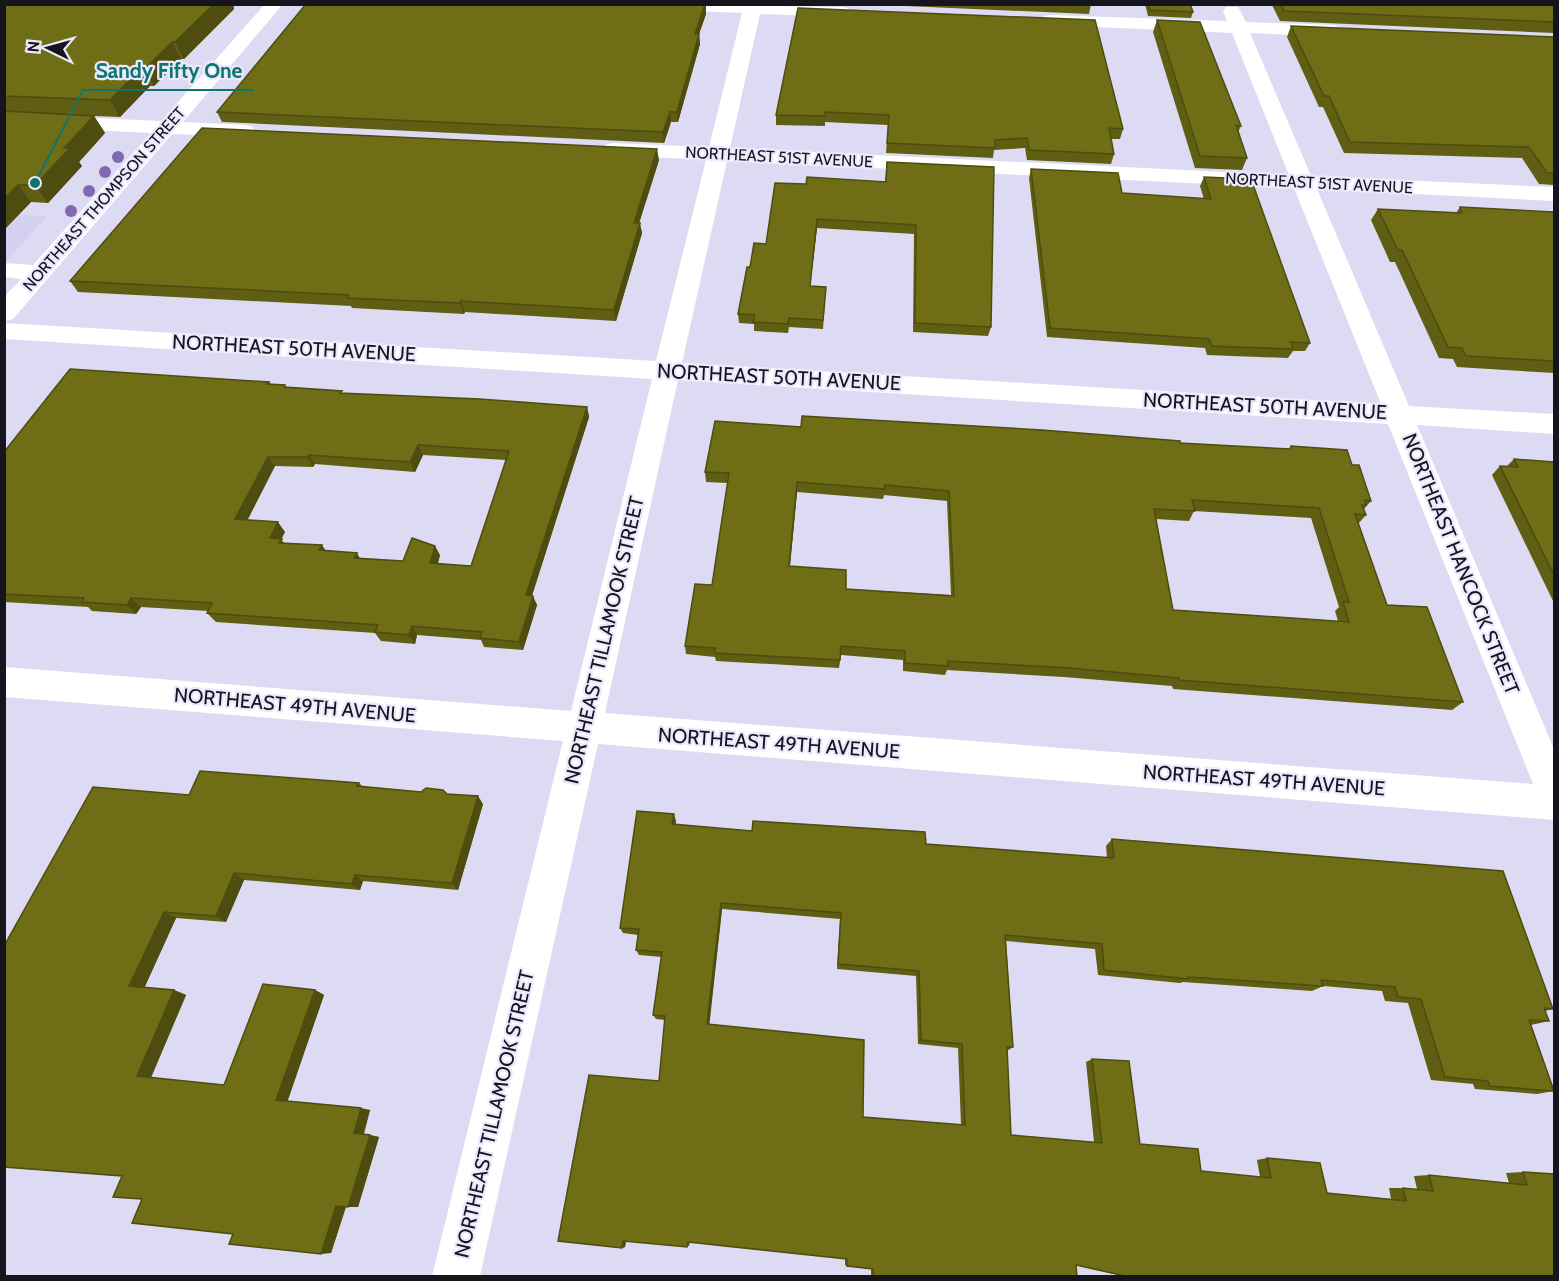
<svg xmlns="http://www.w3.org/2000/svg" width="1559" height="1281" font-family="Cabin,sans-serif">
	<rect width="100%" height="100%" fill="#dddbf3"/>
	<path fill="#d4d1f0" d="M4,214L47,216L5,262H4Z"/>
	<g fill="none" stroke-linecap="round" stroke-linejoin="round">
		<g fill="#fff" fill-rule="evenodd">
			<path d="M265,4H283L183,122L246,125L253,127L256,131L253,135L246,137L172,134L13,319L4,321V297L21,279L4,277V263L33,265L151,133L4,126V114L161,121Z"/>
			<path d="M640,4L842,7L848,8L851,12L848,16L842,17L760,14L730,148L1289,175L1232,33L1050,25L1044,24L1041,20L1044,16L1050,15L1227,21L1223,11L1226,7H1238L1246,22L1334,25L1340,27L1343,31L1340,35L1334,37L1250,33L1311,176L1554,187V201L1317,189L1409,406L1554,414V434L1417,425L1554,749V820L598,744L480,1276H432L563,741L4,697V667L571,711L652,379L4,339V323L656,361L706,160L612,155L605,153L601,149L605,145L612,143L709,147L742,13L648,9ZM727,161L1294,188L1381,404L682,363ZM678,380L1388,424L1533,784L605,713Z"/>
		</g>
	</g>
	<g fill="#8069af">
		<circle cx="118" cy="157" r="6"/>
		<circle cx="105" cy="172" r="6"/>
		<circle cx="89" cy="191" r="6"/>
		<circle cx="71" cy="211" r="6"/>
	</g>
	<g fill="#5f5e12" fill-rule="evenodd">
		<path d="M4,4H233L234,9L184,59H181L154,86H150L120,117L94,116L105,133L79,162L82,166L48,203L31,202L4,230Z"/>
		<path d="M706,4V14L699,34L700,44L678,122H671L664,143L222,122L217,112Z"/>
		<path d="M861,4H1091L1089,14Z"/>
		<path d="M1145,4H1190L1193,12L1191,18L1148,16Z"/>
		<path d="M1270,4H1554V33L1280,21L1272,5Z"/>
		<path d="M798,8L1123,129L1120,139H1111L1114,154L1111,164L1027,160L1025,148L994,150L993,158L886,153L888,125L825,122V126L776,125V115Z"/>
		<path d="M1157,20L1241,126L1238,132L1247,158L1242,170L1195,168L1153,32Z"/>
		<path d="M1291,26L1554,37V185L1539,184L1522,158L1344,153L1323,107H1319L1287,37Z"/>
		<path d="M659,160L639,223L642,233L616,321L465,312L464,314L352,308L351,306L78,292L70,281Z"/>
		<path d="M887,162L991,327L988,336L913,332L914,234L817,228L810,286L826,287L823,329L789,327L788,333L754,331V324L739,323L738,314L750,267L806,184L885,182Z"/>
		<path d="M1031,169L1122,193L1204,199L1200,186L1204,177L1310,343L1305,351H1293L1288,358L1232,356L1207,355L1205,348L1047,337L1029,178Z"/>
		<path d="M1460,207L1554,212V373L1457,367L1453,359L1439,358L1395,262H1390L1371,220L1378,209L1456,213Z"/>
		<path d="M269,382L271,384L285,385L287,388L343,393L587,407L589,417L532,596L537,605L523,650L484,647L481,640L417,635L415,644L381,641L375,633L216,622L207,613L208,611L141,607L136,614L92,611L88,607L4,602V452ZM423,455L506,460L471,566L438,564L440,555L403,561L360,559L326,551L285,544L281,539L285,532L247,520L275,466L313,467L315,464L415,472Z"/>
		<path d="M801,427L1289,449L1291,446L1352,465L1371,501L1364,509L1366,515L1358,524L1387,605L1463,702L1452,710L1173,689L1172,686L1064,677L947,670L945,675L903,671V660L841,655L839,668L716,661L715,657L686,654L685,646L712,585L728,483L706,482L705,472ZM797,492L883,499L884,495L947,501L951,595L846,589L790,566ZM1194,511L1311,518L1339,607L1335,611L1338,621L1173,610L1156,519L1189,521Z"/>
		<path d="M1514,459L1554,462V603L1492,475L1500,466L1506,467Z"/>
		<path d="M359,783L363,787L447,794L483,804L458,890L363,881L360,890L244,880L226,922L176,918L144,988L174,990L186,995L151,1078L224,1085L315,990L324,995L287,1101L370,1110L364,1134L379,1137L358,1207H346L331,1253L233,1234L142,1199L122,1176L4,1167L189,795Z"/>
		<path d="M676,821L675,825L1107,858L1106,846L1112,839L1553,1009L1545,1011L1549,1021L1531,1025L1554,1091L1537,1094L1475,1089L1473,1084L1431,1080L1408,1003L1385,1001L1382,991L1323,986L1312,991L1183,982L1180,983L1098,975L1095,949L1006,941L1013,1047L1007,1051L1011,1135L1094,1142L1086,1062L1092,1059L1140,1144L1201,1171L1260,1177L1257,1160L1267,1158L1327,1193L1391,1199L1389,1188H1403L1417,1189L1414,1176L1429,1175L1509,1183L1506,1173L1523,1172L1554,1276H1123L1076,1265L1077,1276H871V1269L847,1266L845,1265V1258L690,1242L689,1246L626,1241L625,1247L622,1248L659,1081L665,1020L656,1019L653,1015L662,957L639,955L636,950L638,935L623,933L620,928ZM722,909L840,919L837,969L916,976L918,1044L958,1048L961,1125L863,1117L709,1024Z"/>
	</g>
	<g fill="#4e4c0f">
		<path d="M214,4H233L234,9L184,59L175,42Z"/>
		<path d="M706,4V14L699,34L700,44L678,122L677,112L695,34Z"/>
		<path d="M172,42L181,59L154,86L145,69Z"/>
		<path d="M140,69L150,86L120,117L110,100Z"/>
		<path d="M670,112L671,122L664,143L663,132Z"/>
		<path d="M94,116L105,133L79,162L82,166L48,203L35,185L64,148Z"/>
		<path d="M657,149L659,160L636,233L634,223Z"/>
		<path d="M18,185L31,202L4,230V199Z"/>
		<path d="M817,219V228L809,295L810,286Z"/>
		<path d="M640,223L642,233L616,321L614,310Z"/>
		<path d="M461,301L465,312L464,314L460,303Z"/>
		<path d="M587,407L589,417L529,604L526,595Z"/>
		<path d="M418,445L423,455L415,472L410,462Z"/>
		<path d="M309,455L315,464L313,467L307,457Z"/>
		<path d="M268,457L275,466L243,529L235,519Z"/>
		<path d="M797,482V492L789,575V566Z"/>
		<path d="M278,522L285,532L277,547L270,538Z"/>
		<path d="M322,545L328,554L319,550Z"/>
		<path d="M435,546L440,555L435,572L430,563Z"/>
		<path d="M357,553L362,562L354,558Z"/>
		<path d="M533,596L537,605L523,650L519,642Z"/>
		<path d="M131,598L141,607L136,614L127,605Z"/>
		<path d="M412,626L417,635L415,644L409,635Z"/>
		<path d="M478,796L483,804L458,890L452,883Z"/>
		<path d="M674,814L676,821L674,832L672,824Z"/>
		<path d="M234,873L244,880L226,922L216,916Z"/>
		<path d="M355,875L363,881L360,890L352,884Z"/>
		<path d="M721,903L722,909L709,1028L707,1024Z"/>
		<path d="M164,912L176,918L143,991L129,986Z"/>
		<path d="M174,990L186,995L150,1079L137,1076Z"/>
		<path d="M315,990L324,995L287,1103L276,1100Z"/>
		<path d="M361,1108L370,1110L363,1135L354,1133Z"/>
		<path d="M370,1135L379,1137L358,1207H348Z"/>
		<path d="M336,1206H346L331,1253L321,1254Z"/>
		<path d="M626,1240L625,1247L622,1248L623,1241Z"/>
	</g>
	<g fill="#6f6d15" stroke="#4e4c0f" stroke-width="1.5" fill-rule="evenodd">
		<path d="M4,4H214L175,42H172L145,69H140L110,100L4,96Z"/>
		<path d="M306,4H705L695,34H699L677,112H670L663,132L217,112Z"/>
		<path d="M1149,4H1190L1193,12L1150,10Z"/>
		<path d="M1281,4H1554V22L1284,11Z"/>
		<path d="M798,8L1095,20L1123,129L1109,128L1114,154L1029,150L1027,138L995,140V148L887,143L889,115L825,112V116L776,115Z"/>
		<path d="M1157,20L1200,22L1241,126L1236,125L1247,158L1200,156Z"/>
		<path d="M1291,26L1554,37V173H1547L1529,147L1350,142L1329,96H1324Z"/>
		<path d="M4,111L94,116L64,148H70L35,185H18L4,199Z"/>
		<path d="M202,128L657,149L634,223H640L614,310L461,301L460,303L347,298L348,295L70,281Z"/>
		<path d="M887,162L994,167L991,327L915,323L916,225L817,219L810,286L826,287L823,320L789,318L788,324L753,322L755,315L738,314L747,267H750L754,243L766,244L775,183L806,184L807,177L886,182Z"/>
		<path d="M1031,169L1118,173L1122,193L1211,199L1204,177L1251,179L1310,343L1291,342L1293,349L1236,347L1212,346L1209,339L1050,328Z"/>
		<path d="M1460,207L1554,212V361L1466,356L1462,348L1448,347L1402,250H1398L1378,209L1462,213Z"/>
		<path d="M70,369L269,382L267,384L285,385L284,387L342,391L340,393L480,399L587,407L526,595L533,596L519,642L480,638L482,632L412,626L409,635L375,632L378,625L207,613L212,603L131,598L127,605L82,602L84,598L4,594V452ZM418,445L509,451L471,566L430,563L435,546L412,538L403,561L354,558L357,553L319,550L322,545L279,543L282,539L270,538L278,522L235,519L268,457H307L309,455L410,462Z"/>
		<path d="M802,416L1042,430L1180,441V443L1290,449L1291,446L1347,450L1352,465H1359L1371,501L1365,500L1366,505H1362L1366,515L1355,514L1387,605L1427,607L1463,702L1179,680V678L1069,668L948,661V666L905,663V651L841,646L840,660L715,653V648L685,646L695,584L712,585L729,473L705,472L715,421L801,427ZM797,482L884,489L885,485L949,491L954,596L846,589V570L789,566ZM1192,500L1319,508L1349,602H1343L1349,622L1173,610L1154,509L1195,511Z"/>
		<path d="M1514,459L1554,462V575L1500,466L1518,467Z"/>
		<path d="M200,771L359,783L357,786L421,792L426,788L443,790L447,794L478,796L452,883L355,875L352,884L234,873L216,916L164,912L129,986L174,990L137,1076L224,1085L263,984L315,990L276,1100L361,1108L354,1133L370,1135L348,1207L336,1206L321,1254L229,1244L233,1234L132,1223L142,1199L113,1197L122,1176L4,1167V946L93,787L189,795Z"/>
		<path d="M637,811L674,814L672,824L752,831L753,821L925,832L926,844L1114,858L1112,839L1503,871L1553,1009L1544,1008L1549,1021L1529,1020L1554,1091L1490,1086L1488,1081L1445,1077L1421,999L1398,997L1395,987L1321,980L1323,986L1188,977V979L1104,970L1102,944L1005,935L1013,1047H1007L1011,1135L1102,1143L1092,1059L1129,1061L1140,1144L1198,1149L1201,1171L1271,1178L1267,1158L1320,1163L1327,1193L1406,1201L1403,1188L1433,1191L1429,1175L1527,1185L1523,1172L1554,1174V1276H1125L1076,1265L1077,1276H873V1269L847,1266V1259L688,1242L687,1247L623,1241L622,1248L558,1241L589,1075L659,1081L665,1016L653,1015L662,952L636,950L639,929L620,928ZM721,903L841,913L838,964L919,971L921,1040L962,1044L965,1125L863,1117L864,1040L707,1024Z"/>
	</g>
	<g text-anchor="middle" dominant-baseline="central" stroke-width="4.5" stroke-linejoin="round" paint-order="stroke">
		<g font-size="16" fill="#16151d" stroke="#ebe9fd">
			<text transform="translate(779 157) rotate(3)">NORTHEAST 51ST AVENUE</text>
			<text transform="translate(1319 183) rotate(3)">NORTHEAST 51ST AVENUE</text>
			<text transform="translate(104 199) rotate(-49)">NORTHEAST THOMPSON STREET</text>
		</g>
		<g font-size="20" fill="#16151d" stroke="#ebe9fd">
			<text transform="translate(294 348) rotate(3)">NORTHEAST 50TH AVENUE</text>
			<text transform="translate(779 377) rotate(3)">NORTHEAST 50TH AVENUE</text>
			<text transform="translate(1265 406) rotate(3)">NORTHEAST 50TH AVENUE</text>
			<text transform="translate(1461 564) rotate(68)">NORTHEAST HANCOCK STREET</text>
			<text transform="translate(604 640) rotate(-77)">NORTHEAST TILLAMOOK STREET</text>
			<text transform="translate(295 705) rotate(5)">NORTHEAST 49TH AVENUE</text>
			<text transform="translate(779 743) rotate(4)">NORTHEAST 49TH AVENUE</text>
			<text transform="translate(1264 780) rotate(4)">NORTHEAST 49TH AVENUE</text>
			<text transform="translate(494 1114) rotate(-77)">NORTHEAST TILLAMOOK STREET</text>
		</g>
	</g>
	<path fill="none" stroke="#0f766e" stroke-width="2" d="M35 183L83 90H254"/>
	<circle fill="#0f766e" stroke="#ebe9fd" stroke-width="2" cx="35" cy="183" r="6"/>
	<g font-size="21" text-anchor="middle" font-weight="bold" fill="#0f766e" stroke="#ebe9fd" stroke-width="4.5" stroke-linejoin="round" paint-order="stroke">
		<text x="169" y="78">Sandy Fifty One</text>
	</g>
	<rect width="1559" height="1281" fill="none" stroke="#16151d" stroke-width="12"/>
	<g transform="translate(48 48) rotate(275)" stroke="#ebe9fd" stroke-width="4.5" paint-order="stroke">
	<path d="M0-4.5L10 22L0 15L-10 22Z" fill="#16151d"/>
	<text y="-9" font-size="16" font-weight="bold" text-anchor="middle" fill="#16151d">N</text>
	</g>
</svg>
